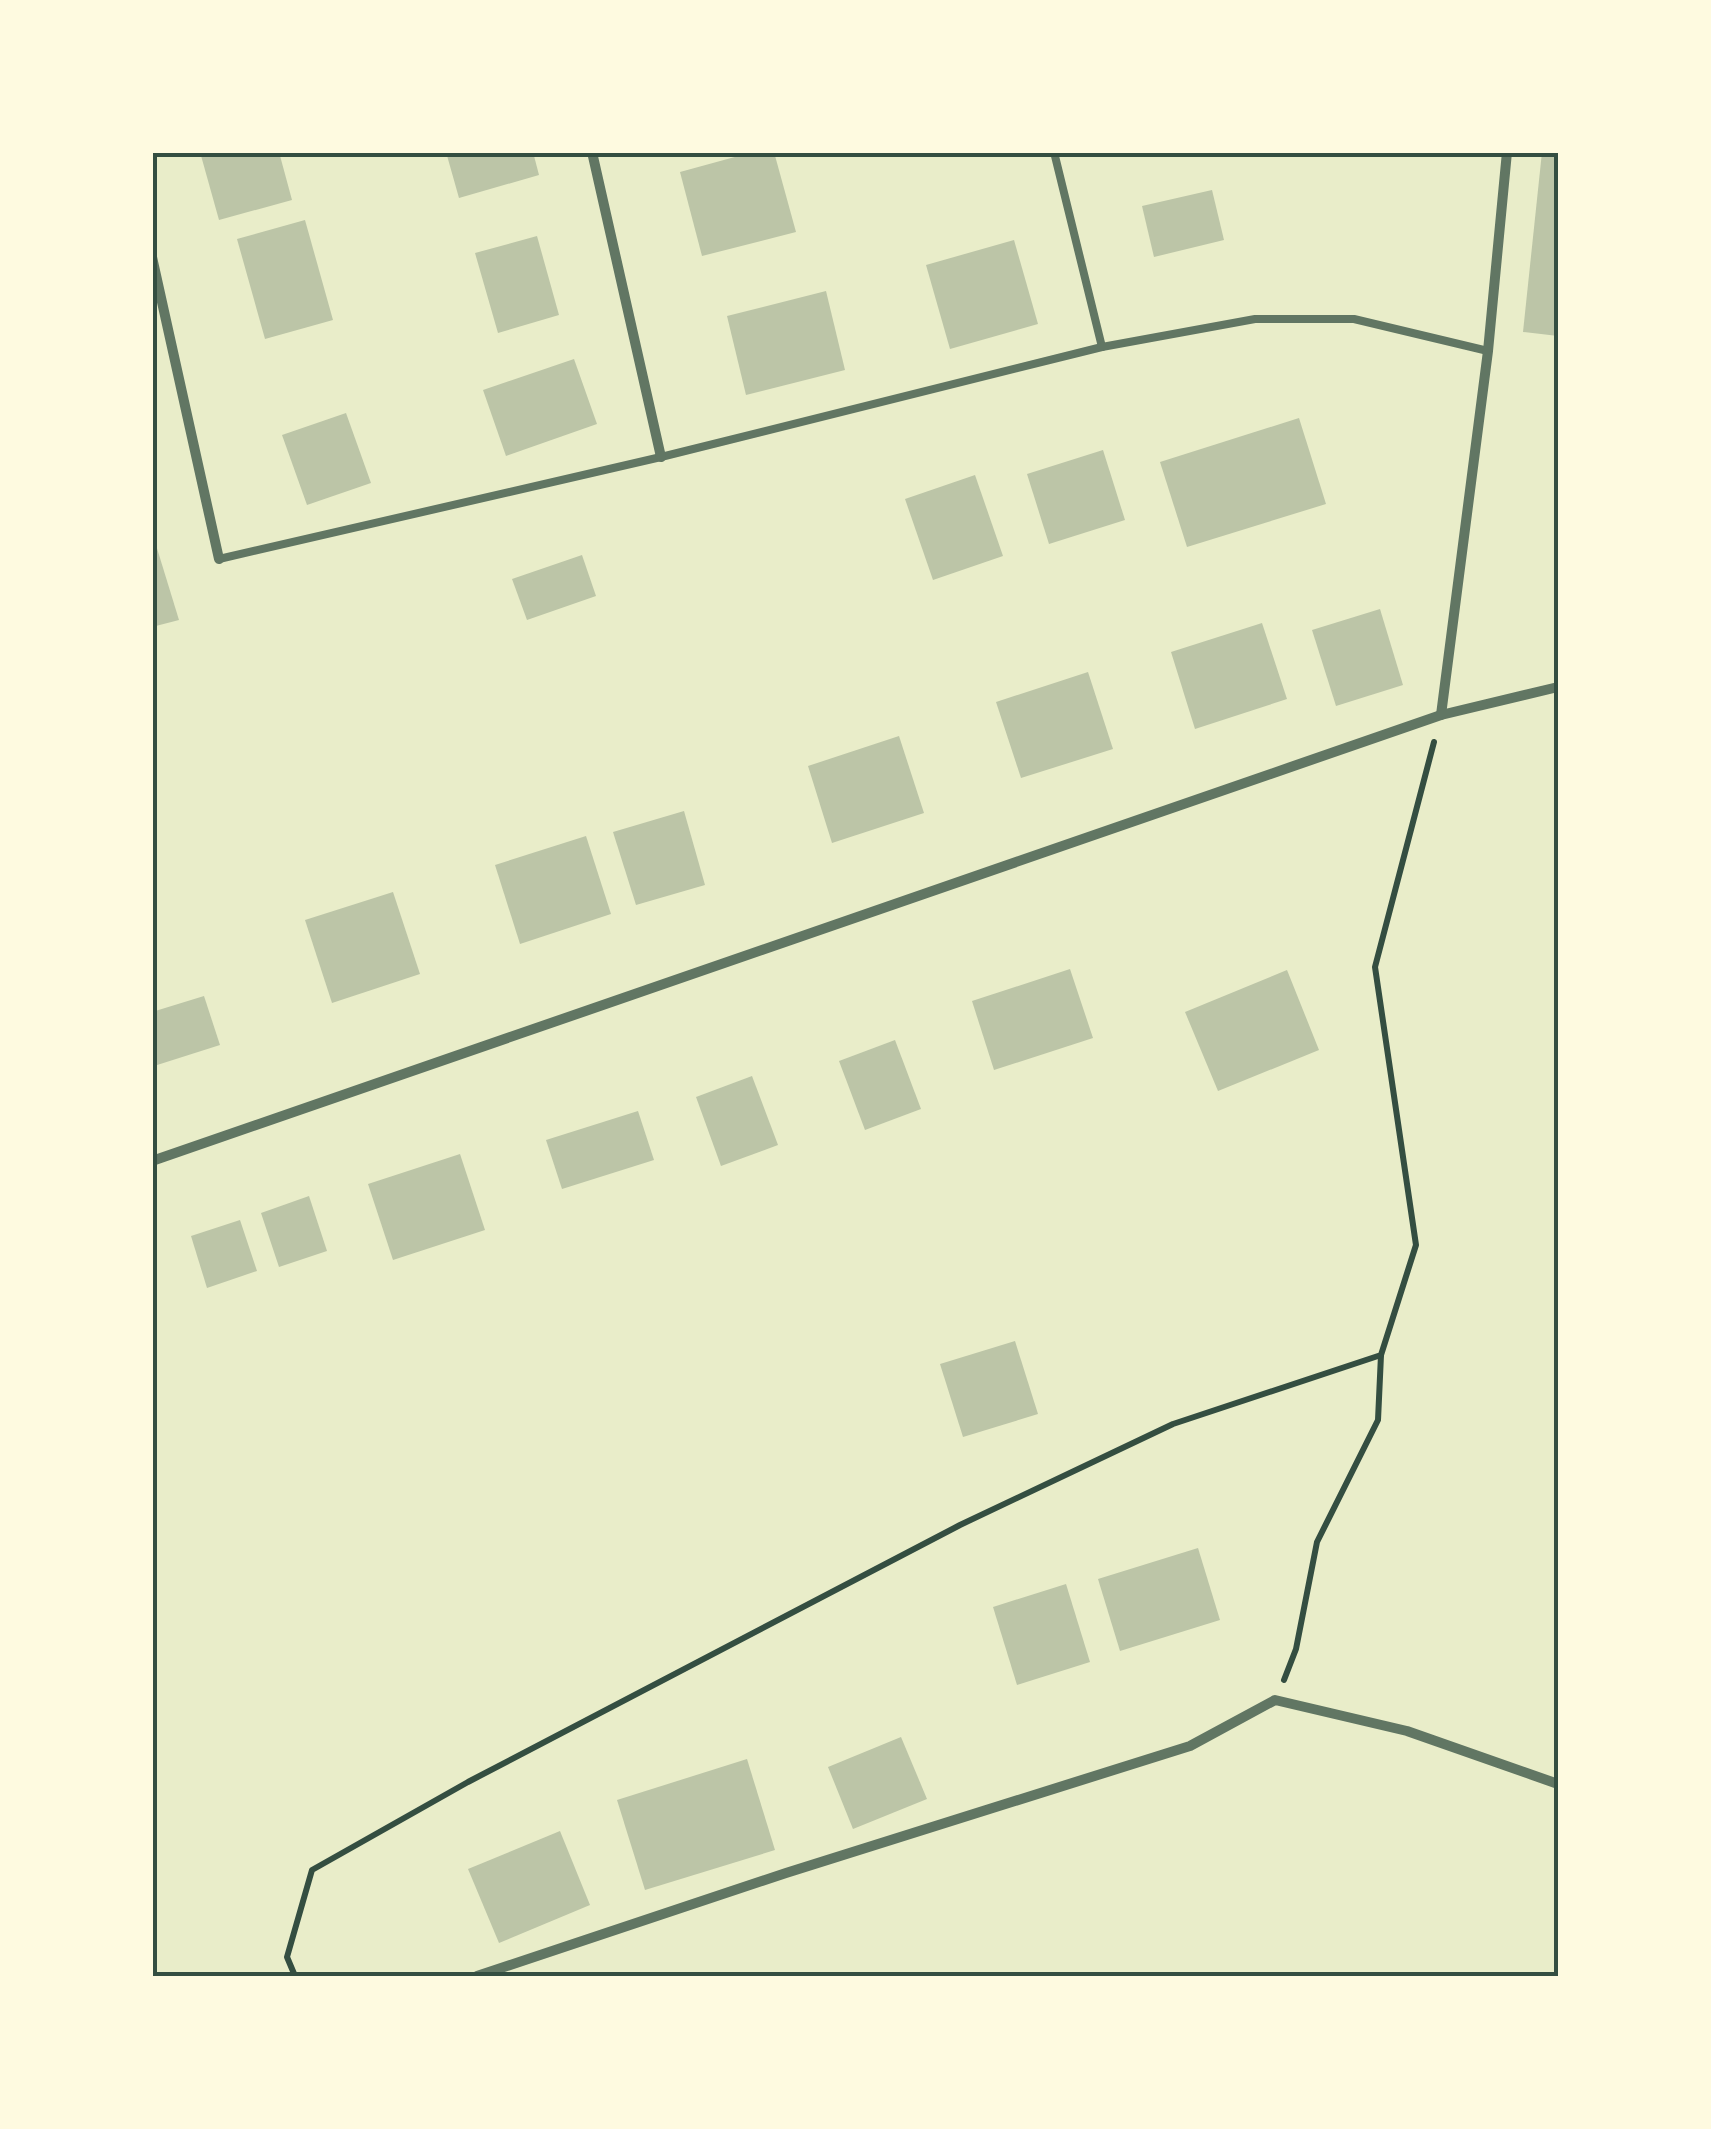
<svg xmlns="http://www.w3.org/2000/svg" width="1711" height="2129" font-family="Manrope,sans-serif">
	<rect width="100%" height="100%" fill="#e9edc9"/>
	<g fill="#bcc5a7">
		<path d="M200,152H279L292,200L219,220Z"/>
		<path d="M446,152H533L539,175L459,198Z"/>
		<path d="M753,152H774L796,232L702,256L680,172Z"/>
		<path d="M1542,152H1558V336L1523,332Z"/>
		<path d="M1212,190L1224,240L1154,257L1142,206Z"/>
		<path d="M305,220L333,320L265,339L237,239Z"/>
		<path d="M537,236L559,315L498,333L475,253Z"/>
		<path d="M1014,240L1038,324L950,349L926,265Z"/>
		<path d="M826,291L845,370L746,395L727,316Z"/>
		<path d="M574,359L597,424L506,456L483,390Z"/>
		<path d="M346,413L371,483L307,505L282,435Z"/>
		<path d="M1299,418L1326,504L1187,547L1160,462Z"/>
		<path d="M1103,450L1125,520L1049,544L1027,474Z"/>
		<path d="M975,475L1003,556L933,580L905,499Z"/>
		<path d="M152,532L179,620L152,627Z"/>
		<path d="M582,555L596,596L527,620L512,579Z"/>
		<path d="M1380,609L1403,685L1336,706L1312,630Z"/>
		<path d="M1262,623L1287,699L1195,729L1171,652Z"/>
		<path d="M1088,672L1113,749L1021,778L996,702Z"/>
		<path d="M899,736L924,813L832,843L808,766Z"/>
		<path d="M684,811L705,885L636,905L613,832Z"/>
		<path d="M586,836L611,914L520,944L495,865Z"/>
		<path d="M393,892L420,974L332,1003L305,920Z"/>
		<path d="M1070,969L1093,1038L994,1070L972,1001Z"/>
		<path d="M1287,970L1319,1050L1218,1091L1185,1012Z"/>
		<path d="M204,996L220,1045L154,1066L152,1012Z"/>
		<path d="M895,1040L921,1109L865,1130L839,1061Z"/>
		<path d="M752,1076L778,1145L721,1166L696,1097Z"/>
		<path d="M638,1111L654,1160L562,1189L546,1140Z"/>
		<path d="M460,1154L485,1230L393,1260L368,1184Z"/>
		<path d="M309,1196L327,1251L279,1267L261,1213Z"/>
		<path d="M240,1220L257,1271L207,1288L191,1236Z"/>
		<path d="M1015,1341L1038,1414L963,1437L940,1364Z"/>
		<path d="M1198,1548L1220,1620L1120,1651L1098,1579Z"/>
		<path d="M1066,1584L1090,1662L1017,1685L993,1607Z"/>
		<path d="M901,1737L927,1799L853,1829L828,1767Z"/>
		<path d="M747,1759L775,1850L645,1890L617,1800Z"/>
		<path d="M560,1831L590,1905L499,1943L468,1869Z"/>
	</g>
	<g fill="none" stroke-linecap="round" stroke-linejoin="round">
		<g stroke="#344e41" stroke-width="6">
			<path d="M1284,1680L1296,1649L1317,1542L1378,1420L1381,1355"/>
			<path d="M295,1976L287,1957L312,1870L468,1782L960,1525L1173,1424L1381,1355L1416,1245L1375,967L1434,742"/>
		</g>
		<g stroke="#617663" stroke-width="8">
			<path d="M1054,152L1102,347"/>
			<path d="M219,559L661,457L1102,347L1255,319H1354L1488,351"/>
		</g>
		<g stroke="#617663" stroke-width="10">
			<path d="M592,152L661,457"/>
			<path d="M152,257L219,559"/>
			<path d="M1441,715L1488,351L1507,152"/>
			<path d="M152,1161L1441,715L1558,687"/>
			<path d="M477,1976L786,1873L1190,1746L1275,1700L1407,1731L1558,1784"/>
		</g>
	</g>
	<rect width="1711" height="2129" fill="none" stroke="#fefae0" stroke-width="310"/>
	<rect x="155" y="155" width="1401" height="1819" fill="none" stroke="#344e41" stroke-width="4"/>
</svg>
